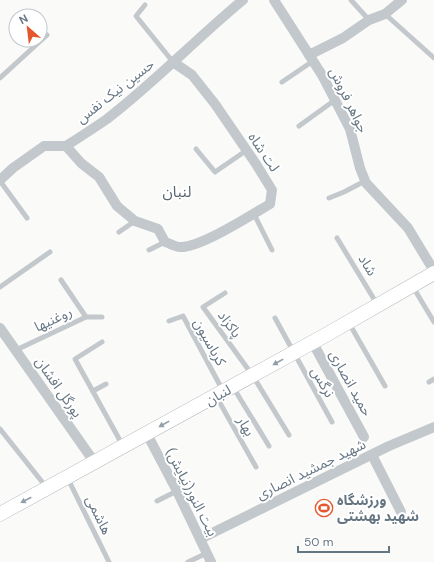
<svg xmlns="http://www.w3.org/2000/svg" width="434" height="562" font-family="'DM Sans','Noto Sans Arabic',sans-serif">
	<rect width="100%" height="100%" fill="#fafaf8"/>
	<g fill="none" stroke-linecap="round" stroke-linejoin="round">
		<defs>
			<path id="secondary" d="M0,514L324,336L434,273"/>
		</defs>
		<use href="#secondary" stroke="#b3babf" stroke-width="15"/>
		<g stroke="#c3c8cc" stroke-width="5">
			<path d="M351,0L369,20"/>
			<path d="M145,5L136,16L173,62"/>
			<path d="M385,14L434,58"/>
			<path d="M0,78L47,35"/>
			<path d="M282,82L313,61"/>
			<path d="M299,126L335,100"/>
			<path d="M196,149L215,172L247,150"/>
			<path d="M0,181L27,218"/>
			<path d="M329,198L344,192L365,181"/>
			<path d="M254,214L272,250"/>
			<path d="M119,232L135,221"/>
			<path d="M337,238L377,304"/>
			<path d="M149,250L165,242"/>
			<path d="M61,280L86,317"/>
			<path d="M0,287L50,252"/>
			<path d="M413,287L434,322"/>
			<path d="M225,293L203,307L253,376L289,435"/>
			<path d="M275,318L332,422"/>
			<path d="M169,321L183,316L223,391"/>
			<path d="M349,323L385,386"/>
			<path d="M102,342L75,359L123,446"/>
			<path d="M16,350L86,317H102"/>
			<path d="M429,382L434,379"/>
			<path d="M233,387L269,446"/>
			<path d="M93,391L106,384"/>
			<path d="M216,396L256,467"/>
			<path d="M0,429L47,488"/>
			<path d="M68,479L109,562"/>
			<path d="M157,501L177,491"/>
			<path d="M188,562L207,553"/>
		</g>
		<g stroke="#c3c8cc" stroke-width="10">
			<path d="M274,0L322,75L350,129L360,168L366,183L408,228L434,271"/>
			<path d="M309,55L343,38L369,20L385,14L402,0"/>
			<path d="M173,62L192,75L215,104L256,164L272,190L270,204C251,215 200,248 180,247C175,247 169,243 165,242L158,229L135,221L117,206L99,177L81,163L66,146C80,137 94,128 107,119C155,82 197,38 243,0"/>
			<path d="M0,180L13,168L44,146H66"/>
			<path d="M0,328L95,463"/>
			<path d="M313,343L364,437"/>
			<path d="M147,434L177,491L211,562"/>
			<path d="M372,455L401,512"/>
			<path d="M200,539L389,446L434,427"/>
		</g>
		<use href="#secondary" stroke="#fff" stroke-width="14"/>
	</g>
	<defs><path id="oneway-solid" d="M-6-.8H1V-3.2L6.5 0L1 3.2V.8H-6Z"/></defs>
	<g fill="#939fa8">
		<use href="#oneway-solid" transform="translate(278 362) rotate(151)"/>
		<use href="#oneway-solid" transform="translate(164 424) rotate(151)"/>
		<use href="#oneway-solid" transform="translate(26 500) rotate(152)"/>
	</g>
	<defs>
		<symbol id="stadium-ring" viewBox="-11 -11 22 22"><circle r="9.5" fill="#fff" stroke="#e4572e" stroke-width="1.5"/><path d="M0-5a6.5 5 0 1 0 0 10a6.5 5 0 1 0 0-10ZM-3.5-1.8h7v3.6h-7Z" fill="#e4572e"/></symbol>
	</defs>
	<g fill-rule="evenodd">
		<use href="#stadium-ring" x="314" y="498" width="20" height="20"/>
	</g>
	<g text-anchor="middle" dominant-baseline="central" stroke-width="4" stroke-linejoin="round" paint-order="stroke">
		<g font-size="14" fill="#657683" stroke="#fff">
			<text transform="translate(115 91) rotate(-38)">حسین نیک نفس</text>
			<text transform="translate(349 100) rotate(64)">جواهر فروش</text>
			<text transform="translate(264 152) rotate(56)">لت شاه</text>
			<text transform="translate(368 265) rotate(59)">شاد</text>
			<text transform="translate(53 319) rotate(-25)">روغنیها</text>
			<text transform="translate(230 324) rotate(54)">پاکزاد</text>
			<text transform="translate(210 342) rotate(61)">کرباسیون</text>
			<text transform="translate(323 382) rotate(60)">نرگس</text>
			<text transform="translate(351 383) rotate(61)">حمید انصاری</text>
			<text transform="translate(59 387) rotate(55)">پورگل افشان</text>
			<text transform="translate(218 395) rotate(-29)">لنبان</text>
			<text transform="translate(246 426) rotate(61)">بهار</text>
			<text transform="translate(311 469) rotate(-26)">شهید جمشید انصاری</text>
			<text transform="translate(192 492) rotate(63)">بیت النور(نیایش)</text>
			<text transform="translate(99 515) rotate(64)">هاشمی</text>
		</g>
		<g font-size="14" font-weight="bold" fill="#657683" stroke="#fff" text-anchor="start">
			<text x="337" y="500">ورزشگاه<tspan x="337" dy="16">شهید بهشتی</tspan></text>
		</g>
		<g font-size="15" fill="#57646e" stroke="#fff">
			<text x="177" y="192">لنبان</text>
		</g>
	</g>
	<g transform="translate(28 28) rotate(332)"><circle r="19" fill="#ffffff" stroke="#c1c8cd"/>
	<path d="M0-3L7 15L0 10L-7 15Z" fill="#e4572e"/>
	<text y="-6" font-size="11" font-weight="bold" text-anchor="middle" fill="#657683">N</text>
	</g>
	<path d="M298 546v6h91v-6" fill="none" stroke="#657683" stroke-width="2"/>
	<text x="304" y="546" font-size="12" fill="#657683" stroke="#ffffff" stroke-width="3" paint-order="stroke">50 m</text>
</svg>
